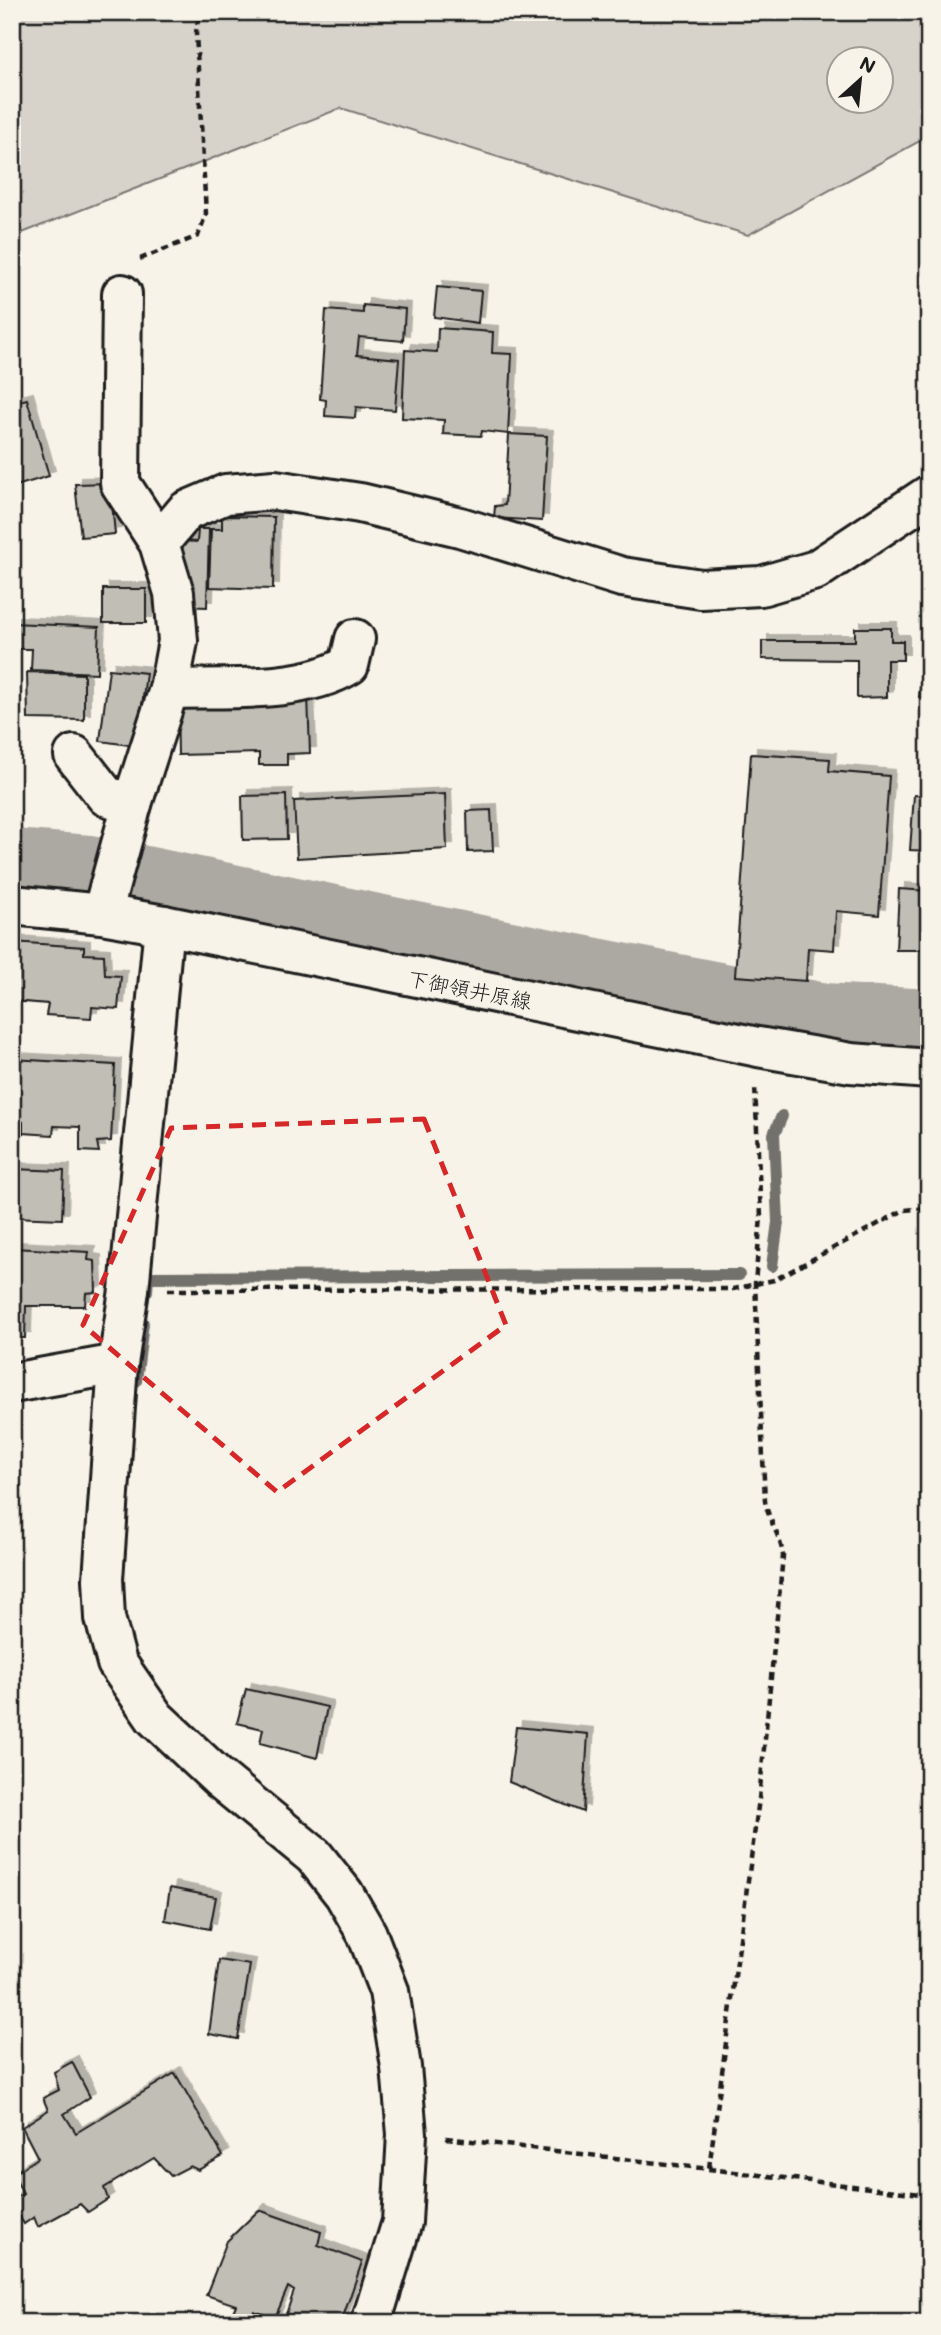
<svg xmlns="http://www.w3.org/2000/svg" width="941" height="2335" font-family="Mali,'Klee One',sans-serif">
	<defs>
		<filter id="shadow"><feDropShadow dx="6" dy="-6" stdDeviation="0" flood-color="#0004"/></filter>
	</defs>
	<rect width="100%" height="100%" fill="#f7f3e8"/>
	<filter id="ink" filterUnits="userSpaceOnUse"><feTurbulence type="fractalNoise" baseFrequency=".0143" numOctaves="2"/><feDisplacementMap in="SourceGraphic" scale="14" xChannelSelector="R" yChannelSelector="G"/><feConvolveMatrix kernelMatrix="1 2 1 2 8 2 1 2 1" color-interpolation-filters="sRGB"/></filter>
	<g filter="url(#ink)">
		<path fill="#d7d3cb" stroke="#7a7874" stroke-width="2" fill-rule="evenodd" d="M12,12H929V136L748,235L341,108L12,237ZM839,60H881V102H839Z"/>
		<g fill="none" stroke-linecap="round" stroke-linejoin="round">
			<g stroke="#72716c" stroke-width="12">
				<path d="M772,1266L778,1222L774,1134L782,1116"/>
				<path d="M147,1291L148,1277L739,1275"/>
				<path d="M133,1382L136,1381L143,1323"/>
			</g>
			<g stroke="#aca9a2" stroke-width="72">
				<path d="M12,865L89,871"/>
				<path d="M125,878L484,952L824,1019L929,1025"/>
			</g>
		</g>
		<g fill="#c0beb5" stroke="#1c1c1c" stroke-width="2" filter="url(#shadow)">
			<path d="M437,287L481,291L478,323L434,317Z"/>
			<path d="M363,305L405,309L403,341L359,337L357,355L399,359L395,410L356,407L355,418L325,416L326,400L320,399L326,310L363,313Z"/>
			<path d="M438,328L493,332L492,353L512,354L508,434L482,431L481,436L443,434L444,420L402,418L405,350L437,352Z"/>
			<path d="M27,399L49,476L13,487L12,403Z"/>
			<path d="M509,434L547,436L542,521L494,518L495,506L505,505Z"/>
			<path d="M110,483L115,534L81,537L75,484Z"/>
			<path d="M222,516L274,517L273,589L209,587L211,529H222Z"/>
			<path d="M198,529H209L207,607L179,606L181,541L197,542Z"/>
			<rect x="103" y="589" width="43" height="34"/>
			<path d="M12,623L99,627L97,673L31,670L32,649H12Z"/>
			<path d="M855,628H891V641H903V660H887V697L857,698V660L762,659V641H855Z"/>
			<path d="M925,648H929V698L919,697Z"/>
			<path d="M109,669L146,673L137,746L100,741Z"/>
			<path d="M27,672L84,674V720L28,719Z"/>
			<path d="M308,695L310,753L287,754V765H259V753L178,755L177,698Z"/>
			<path d="M751,754L830,759L829,771L889,776L879,915L836,911L834,950L808,948L806,981L735,976Z"/>
			<path d="M445,794L447,849L297,858L294,801Z"/>
			<path d="M286,795L287,839L243,840L242,796Z"/>
			<path d="M914,795L929,796V851L910,850Z"/>
			<path d="M491,810L493,851L468,852L467,811Z"/>
			<path d="M899,889L929,891V950H896Z"/>
			<path d="M12,942L84,947V954L104,955L105,975L121,976L118,1009L92,1007L91,1018L46,1015L48,1004L12,1001Z"/>
			<path d="M12,1059L115,1065L111,1141L97,1142L99,1152L80,1151V1127L54,1126L53,1135L23,1133V1122H12Z"/>
			<path d="M12,1169L64,1171L62,1219L12,1217Z"/>
			<path d="M12,1248L89,1252L88,1260L95,1261L96,1292L86,1293L85,1306H26L25,1338H12Z"/>
			<path d="M246,1689L327,1707L317,1758L260,1743L263,1729L237,1723Z"/>
			<path d="M516,1727L588,1734L583,1812L509,1782Z"/>
			<path d="M170,1888L216,1897L210,1929L165,1920Z"/>
			<path d="M219,1960L250,1965L238,2039L209,2034Z"/>
			<path d="M72,2062L90,2097L64,2114L76,2133L175,2073L223,2156L198,2170L190,2166L171,2176L154,2158L104,2188L108,2199L88,2212L80,2204L38,2227L34,2217L24,2224L12,2204V2200L23,2194L13,2174L38,2158L22,2127L48,2110L43,2098L59,2090L54,2072Z"/>
			<path d="M259,2210L321,2232L318,2245L362,2262L341,2323H283L294,2291L288,2287L275,2318L254,2311L250,2320L233,2312L236,2305L206,2295L227,2241Z"/>
		</g>
		<g fill="none" stroke-linecap="round" stroke-linejoin="round">
			<defs>
				<g id="minor">
					<path d="M159,543L186,511L226,494L275,490L360,503L460,527L622,577L701,589L761,586L816,570L929,495"/>
					<path d="M169,689C223,687 301,694 349,665L355,639"/>
					<path d="M74,755L106,796L132,804"/>
					<path d="M102,914L132,804L169,689L178,641L174,593L159,543L120,483L122,294"/>
					<path d="M164,925L129,1290L118,1364L103,1579L105,1618L117,1663L155,1718L219,1778L314,1856L344,1894L367,1934L389,1991L401,2067L407,2134L402,2222L371,2323"/>
					<path d="M12,1383L118,1364"/>
				</g>
				<path id="major" d="M12,905L102,914L164,925L758,1047L851,1063L929,1069"/>
			</defs>
			<use href="#minor" stroke="#1c1c1c" stroke-width="44"/>
			<use href="#major" stroke="#1c1c1c" stroke-width="44"/>
			<g stroke="#1c1c1c" stroke-width="4.5" stroke-dasharray="7 5" stroke-linecap="butt">
				<path d="M140,259L198,236L206,214L196,33L199,12"/>
				<path d="M168,1290L733,1289L774,1280L904,1210L929,1208"/>
				<path d="M446,2138L929,2195"/>
				<path d="M709,2168L759,1799L783,1556C781,1536 768,1520 765,1501L755,1283L761,1217L755,1086"/>
			</g>
			<use href="#minor" stroke="#f7f3e8" stroke-width="38"/>
			<use href="#major" stroke="#f7f3e8" stroke-width="38"/>
		</g>
	</g>
	<path fill="none" stroke="#d62828" stroke-width="5" stroke-dasharray="14 9" stroke-linejoin="round" d="M424,1119L506,1325L277,1492L83,1325L171,1128Z"/>
	<g text-anchor="middle" dominant-baseline="central" stroke-width="5" stroke-linejoin="round" paint-order="stroke">
		<g font-size="21" fill="#1c1c1c" stroke="#f7f3e8">
			<text transform="translate(470 989) rotate(11)">下御領井原線</text>
		</g>
	</g>
	<rect width="941" height="2335" fill="none" stroke="#f7f3e8" stroke-width="42"/>
	<rect x="21" y="21" width="899" height="2293" fill="none" stroke="#1c1c1c" stroke-width="2.5" filter="url(#ink)"/>
	<g transform="translate(860 80) rotate(27)"><circle r="33" fill="#f7f3e8" stroke="#9f9d96" stroke-width="2"/>
	<path d="M0-5L12 26L0 18L-12 26Z" fill="#1c1c1c"/>
	<text y="-10" font-size="19" font-weight="bold" text-anchor="middle" fill="#1c1c1c">N</text>
	</g>
</svg>
